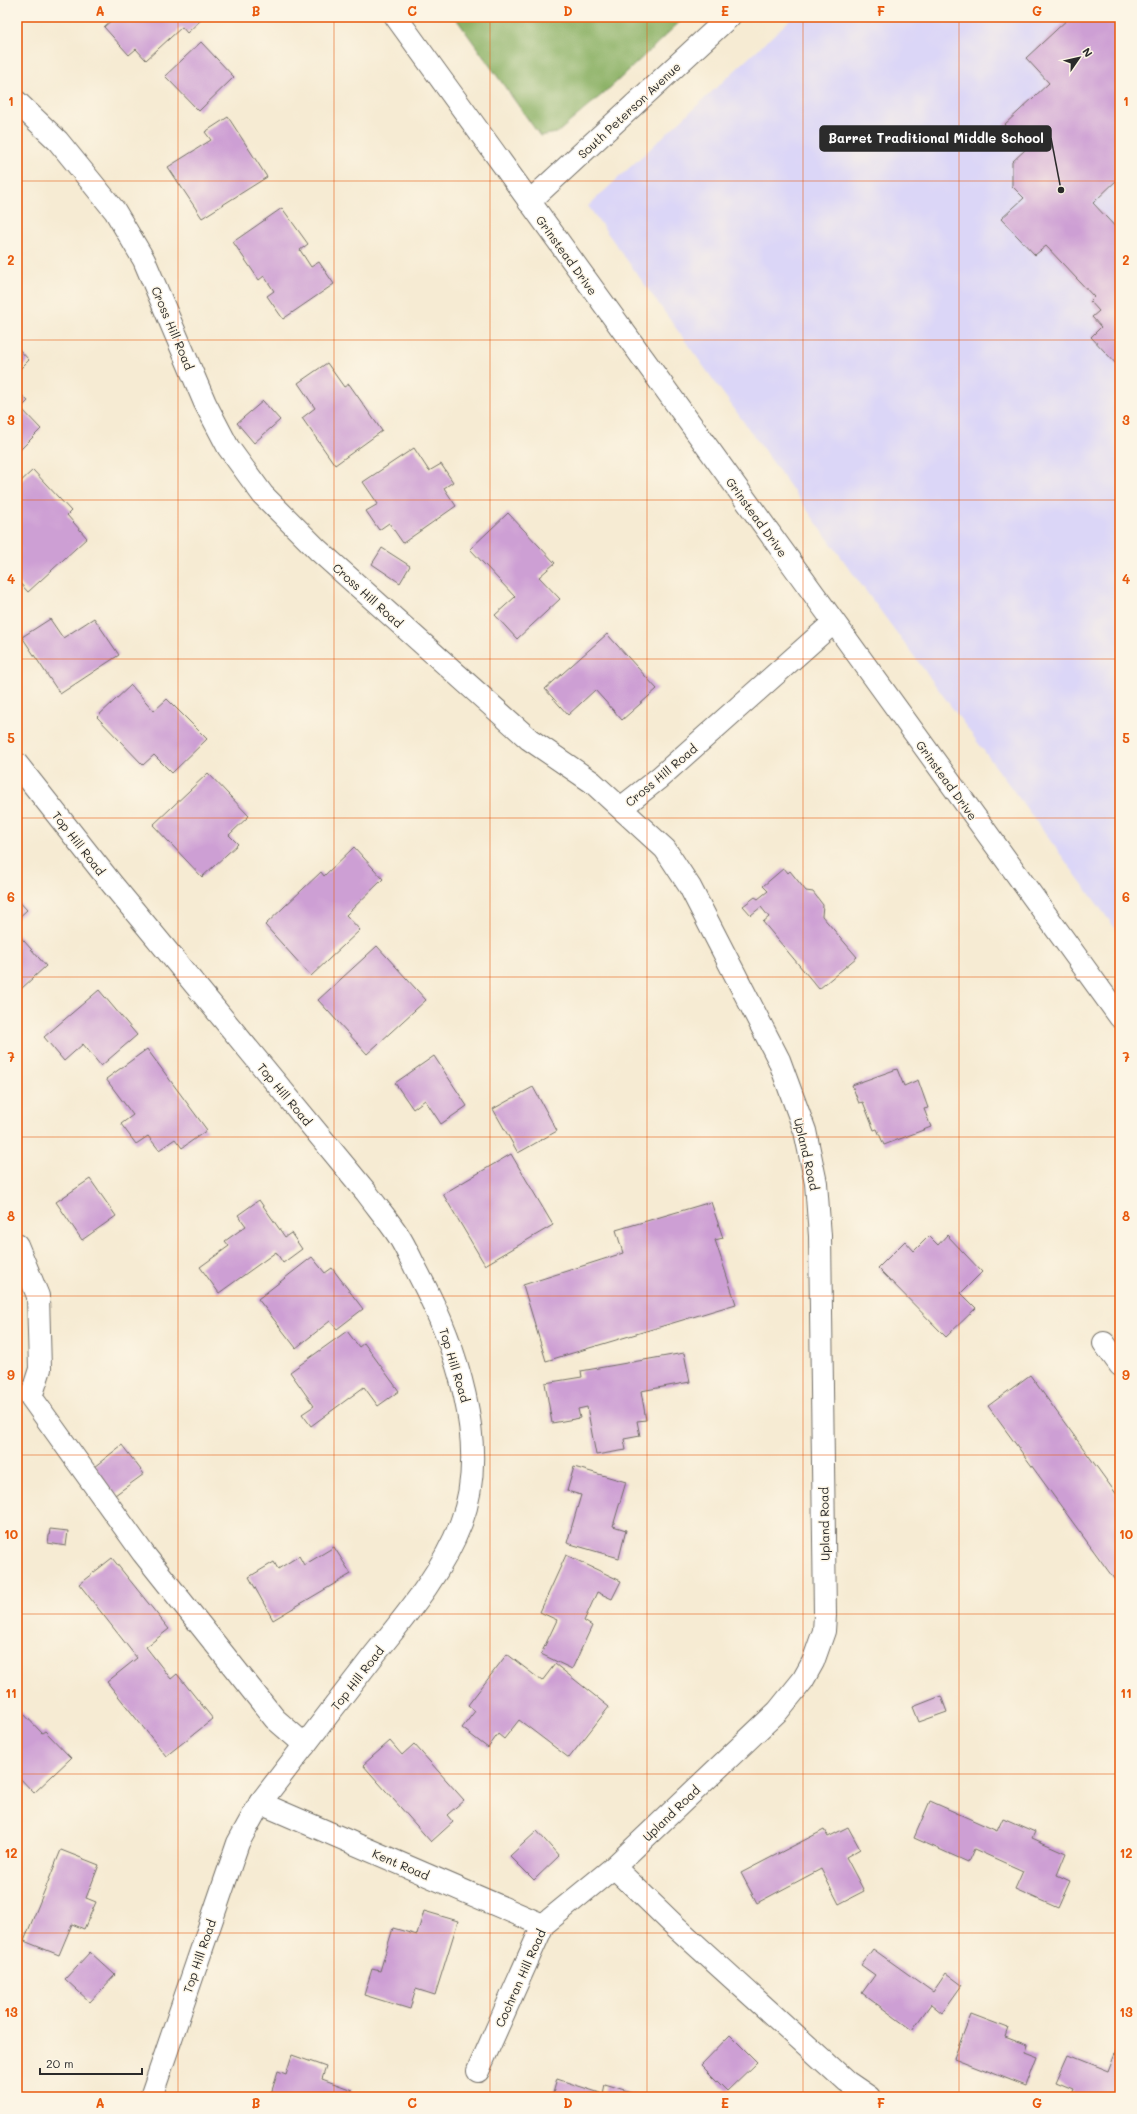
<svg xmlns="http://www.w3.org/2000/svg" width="1137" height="2114" font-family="Mali,sans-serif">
	<rect width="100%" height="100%" fill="#fcf5e5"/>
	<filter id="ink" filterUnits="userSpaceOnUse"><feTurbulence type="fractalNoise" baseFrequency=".025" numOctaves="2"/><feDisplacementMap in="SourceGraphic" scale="8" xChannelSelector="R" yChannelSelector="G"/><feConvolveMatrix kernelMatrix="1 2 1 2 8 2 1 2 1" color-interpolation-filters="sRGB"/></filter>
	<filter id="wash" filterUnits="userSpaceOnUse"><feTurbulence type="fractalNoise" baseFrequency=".012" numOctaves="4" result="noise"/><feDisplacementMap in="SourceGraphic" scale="16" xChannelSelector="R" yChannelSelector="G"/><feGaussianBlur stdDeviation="0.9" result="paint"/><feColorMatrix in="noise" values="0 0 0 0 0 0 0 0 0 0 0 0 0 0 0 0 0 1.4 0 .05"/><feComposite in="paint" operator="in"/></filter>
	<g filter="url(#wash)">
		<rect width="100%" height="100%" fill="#f6ebd3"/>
		<path fill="#dbd6f7" d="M793,17H1120V935L854,575L588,206Z"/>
		<path fill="#8db268" stroke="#5c6e4a" d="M455,17H685L611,87L557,133L540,136Z"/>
		<g id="blocks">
			<g fill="#cd9fd4">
				<path d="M115,17H204L187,33L182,27L146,60L136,49L129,55L104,27Z"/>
				<path d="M1070,17H1120V177L1093,203L1120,232V368L1091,337L1101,327L1092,317L1099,311L1090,301L1094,297L1046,246L1035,255L1001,219L1024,198L1012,186V162L1026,149L1004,125L1049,83L1026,58Z"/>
				<path d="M201,42L234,77L199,111L165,76Z"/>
				<path d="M228,117L267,177L202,218L168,167L211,140L205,132Z"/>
				<path d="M282,208L308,244L300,250L311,267L319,262L334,284L283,319L267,296L274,291L264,276L259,280L233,242Z"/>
				<path d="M17,347L29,360L17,372Z"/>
				<path d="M327,363L344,387L349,384L382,431L335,465L302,418L315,408L298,383Z"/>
				<path d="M17,391L28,401L21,408L41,429L17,453Z"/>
				<path d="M263,401L280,420L254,443L237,423Z"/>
				<path d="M414,448L429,471L441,464L453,482L444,488L456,506L403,543L389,523L379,530L366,511L378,504L363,482Z"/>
				<path d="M33,470L71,511L67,515L87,538L28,592L17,580V485Z"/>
				<path d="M508,513L555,563L539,577L560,599L517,639L495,615L515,597L470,549Z"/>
				<path d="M382,548L410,566L400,583L372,564Z"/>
				<path d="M94,618L119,655L60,694L22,637L50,619L63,638Z"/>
				<path d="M607,634L657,689L622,720L595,690L568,715L545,689Z"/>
				<path d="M131,685L154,711L167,699L207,739L172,773L154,755L143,765L97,717Z"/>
				<path d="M208,773L249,816L229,835L238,844L202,877L153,825Z"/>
				<path d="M354,847L383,879L346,915L360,930L311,976L265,925L321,872L324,876Z"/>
				<path d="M784,868L788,873L790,871L806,891L813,892L823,905L822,916L857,957L819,989L763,922L769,917L761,907L751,915L743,906L755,897L758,899L768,891L763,886Z"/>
				<path d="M17,899L27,910L17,919Z"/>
				<path d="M17,933L46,966L21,989L17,984Z"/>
				<path d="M377,946L426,1000L367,1054L318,1000Z"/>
				<path d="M99,990L137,1035L101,1066L83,1044L64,1061L44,1037Z"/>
				<path d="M147,1049L207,1130L182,1148L175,1139L159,1150L148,1136L136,1144L121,1124L133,1115L106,1079Z"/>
				<path d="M434,1056L467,1106L441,1124L425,1100L413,1109L395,1083Z"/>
				<path d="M897,1069L904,1086L918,1080L928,1108L924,1109L931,1127L884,1145L877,1129L874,1130L863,1102L859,1103L858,1101L852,1085Z"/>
				<path d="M533,1087L557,1131L518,1153L493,1109Z"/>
				<path d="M511,1154L553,1225L485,1265L443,1194Z"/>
				<path d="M90,1179L116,1216L82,1240L56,1202Z"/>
				<path d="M259,1200L285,1237L291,1233L302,1249L283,1263L276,1252L219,1293L200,1267L229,1246L225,1241L246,1226L238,1215Z"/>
				<path d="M711,1202L723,1238L715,1240L736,1304L546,1361L523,1285L623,1253L616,1230Z"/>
				<path d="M947,1235L982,1272L961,1293L976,1308L946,1337L878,1268L905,1241L914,1251L929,1236L938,1245Z"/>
				<path d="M312,1257L325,1273L332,1268L363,1309L337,1329L330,1321L296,1348L258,1299Z"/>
				<path d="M347,1331L359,1347L364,1343L399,1391L378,1406L364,1387L311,1426L302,1414L314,1406L290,1372Z"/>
				<path d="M684,1353L690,1382L641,1391L646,1420L637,1421L640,1436L624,1439L626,1450L596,1455L587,1407L578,1409L580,1418L552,1423L545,1383L582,1377L581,1371Z"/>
				<path d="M1030,1375L1120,1499V1587L988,1406Z"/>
				<path d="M122,1445L144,1474L115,1495L94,1467Z"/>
				<path d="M574,1467L626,1482L613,1526L626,1530L619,1558L567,1543L581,1495L567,1491Z"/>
				<path d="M50,1529L68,1531L66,1546L48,1543Z"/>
				<path d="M334,1547L351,1574L273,1620L249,1577L274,1562L278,1569L299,1556L304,1565Z"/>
				<path d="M566,1555L621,1581L612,1599L597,1592L584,1621L592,1626L572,1669L541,1654L557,1620L540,1612Z"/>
				<path d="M112,1558L169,1629L146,1647L171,1679L177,1674L213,1719L166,1756L107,1682L137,1658L79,1584Z"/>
				<path d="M507,1654L542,1681L555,1664L609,1707L569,1758L519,1720L504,1739L498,1734L488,1748L462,1728L475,1711L468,1705Z"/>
				<path d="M941,1696L947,1712L919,1722L913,1707Z"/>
				<path d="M21,1711L42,1733L45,1731L71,1758L34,1793L17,1775V1715Z"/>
				<path d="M390,1741L402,1755L414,1744L464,1800L447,1815L453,1822L431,1842L363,1765Z"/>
				<path d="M930,1801L997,1831L1003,1818L1035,1832L1032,1838L1066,1853L1057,1875L1070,1881L1058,1908L1015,1889L1023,1871L974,1849L968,1862L914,1838Z"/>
				<path d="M848,1827L860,1849L846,1857L864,1891L839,1904L821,1869L757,1903L741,1873L824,1830L828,1837Z"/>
				<path d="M537,1831L559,1856L534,1880L510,1856Z"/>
				<path d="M61,1850L99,1865L86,1898L96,1902L84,1929L72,1924L59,1955L24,1941Z"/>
				<path d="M424,1911L458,1921L435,1995L416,1989L410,2009L364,1995L372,1969L380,1971L393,1928L417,1935Z"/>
				<path d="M873,1949L933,1992L946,1973L962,1985L942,2013L931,2004L912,2030L862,1993L875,1975L861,1965Z"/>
				<path d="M90,1952L115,1975L90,2002L65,1979Z"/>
				<path d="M971,2014L1008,2028L1005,2037L1026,2045L1024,2052L1037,2057L1026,2086L954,2058Z"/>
				<path d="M730,2035L757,2062L727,2091L701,2065Z"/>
				<path d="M1118,2045H1120V2097H1070L1073,2089L1056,2082L1068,2055L1108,2071Z"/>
				<path d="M292,2055L326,2067L322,2079L352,2090L349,2097H270L278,2071L286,2074Z"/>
				<path d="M557,2079L603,2094L605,2084L647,2097H552Z"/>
			</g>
		</g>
	</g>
	<g filter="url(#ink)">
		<use href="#blocks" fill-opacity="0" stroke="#726e66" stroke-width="1"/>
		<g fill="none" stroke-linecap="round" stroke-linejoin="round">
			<defs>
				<g id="street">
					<path d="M17,102L58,141L115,211L144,260L205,403L228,447L263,495L318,550L529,739L592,782L665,849L690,887L779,1060L805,1131L816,1183L820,1236L825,1615L824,1631L813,1662L803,1680L778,1711L614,1867L543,1925L478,2071"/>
					<path d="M529,202L729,17"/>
					<path d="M17,764L112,884L366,1192C377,1207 388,1220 398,1235C406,1247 411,1260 418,1273C455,1343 491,1444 461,1523C442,1573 407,1614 374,1655C336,1705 298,1754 260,1803L238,1843L151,2097"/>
					<path d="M621,808L659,778L833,623"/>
					<path d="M17,1245L38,1296L40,1369L31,1397L143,1553L275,1719L305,1745"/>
					<path d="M1104,1343L1120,1365"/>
					<path d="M260,1803L543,1925"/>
					<path d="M614,1867L674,1925L847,2082L869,2097"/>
				</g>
				<path id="secondary" d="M396,17L1120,1017"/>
			</defs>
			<use href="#street" stroke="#726e66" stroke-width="24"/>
			<use href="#secondary" stroke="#726e66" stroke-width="24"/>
			<use href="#street" stroke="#fff" stroke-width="22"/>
			<use href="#secondary" stroke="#fff" stroke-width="22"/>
		</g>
	</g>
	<path fill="none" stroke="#e8590c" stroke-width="1" stroke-opacity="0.55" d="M178,17V2097M334,17V2097M490,17V2097M647,17V2097M803,17V2097M959,17V2097M17,181H1120M17,340H1120M17,500H1120M17,659H1120M17,818H1120M17,977H1120M17,1137H1120M17,1296H1120M17,1455H1120M17,1614H1120M17,1774H1120M17,1933H1120"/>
	<g text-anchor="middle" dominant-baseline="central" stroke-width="3" stroke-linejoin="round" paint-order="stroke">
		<g font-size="12" fill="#2b2b2b" stroke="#fcf5e5">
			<text transform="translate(629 110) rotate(-43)">South Peterson Avenue</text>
			<text transform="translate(567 255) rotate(54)">Grinstead Drive</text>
			<text transform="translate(173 328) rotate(67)">Cross Hill Road</text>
			<text transform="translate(757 517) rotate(54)">Grinstead Drive</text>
			<text transform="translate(368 595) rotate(42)">Cross Hill Road</text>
			<text transform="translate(661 775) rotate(-40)">Cross Hill Road</text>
			<text transform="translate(947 780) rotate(54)">Grinstead Drive</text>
			<text transform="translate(79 843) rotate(52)">Top Hill Road</text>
			<text transform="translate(285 1094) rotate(50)">Top Hill Road</text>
			<text transform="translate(807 1154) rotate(77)">Upland Road</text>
			<text transform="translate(455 1365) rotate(73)">Top Hill Road</text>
			<text transform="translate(824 1524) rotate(-91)">Upland Road</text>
			<text transform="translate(357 1678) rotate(-52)">Top Hill Road</text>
			<text transform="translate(671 1813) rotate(-44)">Upland Road</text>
			<text transform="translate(401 1864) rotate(23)">Kent Road</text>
			<text transform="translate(199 1956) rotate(-71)">Top Hill Road</text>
			<text transform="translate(520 1978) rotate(-66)">Cochran Hill Road</text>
		</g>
	</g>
	<path fill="none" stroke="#2b2b2b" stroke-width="1.5" d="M1061 190L1051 138"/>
	<circle fill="#2b2b2b" stroke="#fcf5e5" stroke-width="1.5" cx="1061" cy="190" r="4"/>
	<rect fill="#2b2b2b" stroke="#2b2b2b" stroke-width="1.5" x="820" y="126" width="231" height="25" rx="4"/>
	<g font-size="13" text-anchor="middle" font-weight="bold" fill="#fff">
		<text x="936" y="143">Barret Traditional Middle School</text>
	</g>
	<rect width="1137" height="2114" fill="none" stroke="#fcf5e5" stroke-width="44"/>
	<g transform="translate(1079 58) rotate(56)" stroke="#fcf5e5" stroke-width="3" paint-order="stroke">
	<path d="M0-3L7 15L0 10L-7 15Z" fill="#2b2b2b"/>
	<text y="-6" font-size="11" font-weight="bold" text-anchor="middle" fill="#2b2b2b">N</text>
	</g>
	<path d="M40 2068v6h102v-6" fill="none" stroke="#2b2b2b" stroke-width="2"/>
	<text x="46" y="2068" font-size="12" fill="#2b2b2b" stroke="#fcf5e5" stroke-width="3" paint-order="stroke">20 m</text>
	<rect x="22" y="22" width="1093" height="2070" fill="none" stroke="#e8590c" stroke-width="1.5"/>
	<g font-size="13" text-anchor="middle" font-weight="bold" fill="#e8590c">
		<text x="100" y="16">A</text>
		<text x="256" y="16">B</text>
		<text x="412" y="16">C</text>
		<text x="568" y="16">D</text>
		<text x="725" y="16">E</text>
		<text x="881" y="16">F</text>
		<text x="1037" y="16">G</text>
		<text x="11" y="106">1</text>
		<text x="1126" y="106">1</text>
		<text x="11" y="265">2</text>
		<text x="1126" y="265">2</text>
		<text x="11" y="425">3</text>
		<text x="1126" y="425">3</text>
		<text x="11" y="584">4</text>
		<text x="1126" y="584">4</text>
		<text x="11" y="743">5</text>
		<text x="1126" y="743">5</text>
		<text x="11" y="902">6</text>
		<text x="1126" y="902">6</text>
		<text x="11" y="1062">7</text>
		<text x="1126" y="1062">7</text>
		<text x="11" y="1221">8</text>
		<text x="1126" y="1221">8</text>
		<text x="11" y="1380">9</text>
		<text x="1126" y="1380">9</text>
		<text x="11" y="1539">10</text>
		<text x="1126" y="1539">10</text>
		<text x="11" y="1698">11</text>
		<text x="1126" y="1698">11</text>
		<text x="11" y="1858">12</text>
		<text x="1126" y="1858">12</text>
		<text x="11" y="2017">13</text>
		<text x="1126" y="2017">13</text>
		<text x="100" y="2108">A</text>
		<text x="256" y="2108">B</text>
		<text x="412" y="2108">C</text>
		<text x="568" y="2108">D</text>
		<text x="725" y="2108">E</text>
		<text x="881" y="2108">F</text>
		<text x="1037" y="2108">G</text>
	</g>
</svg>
